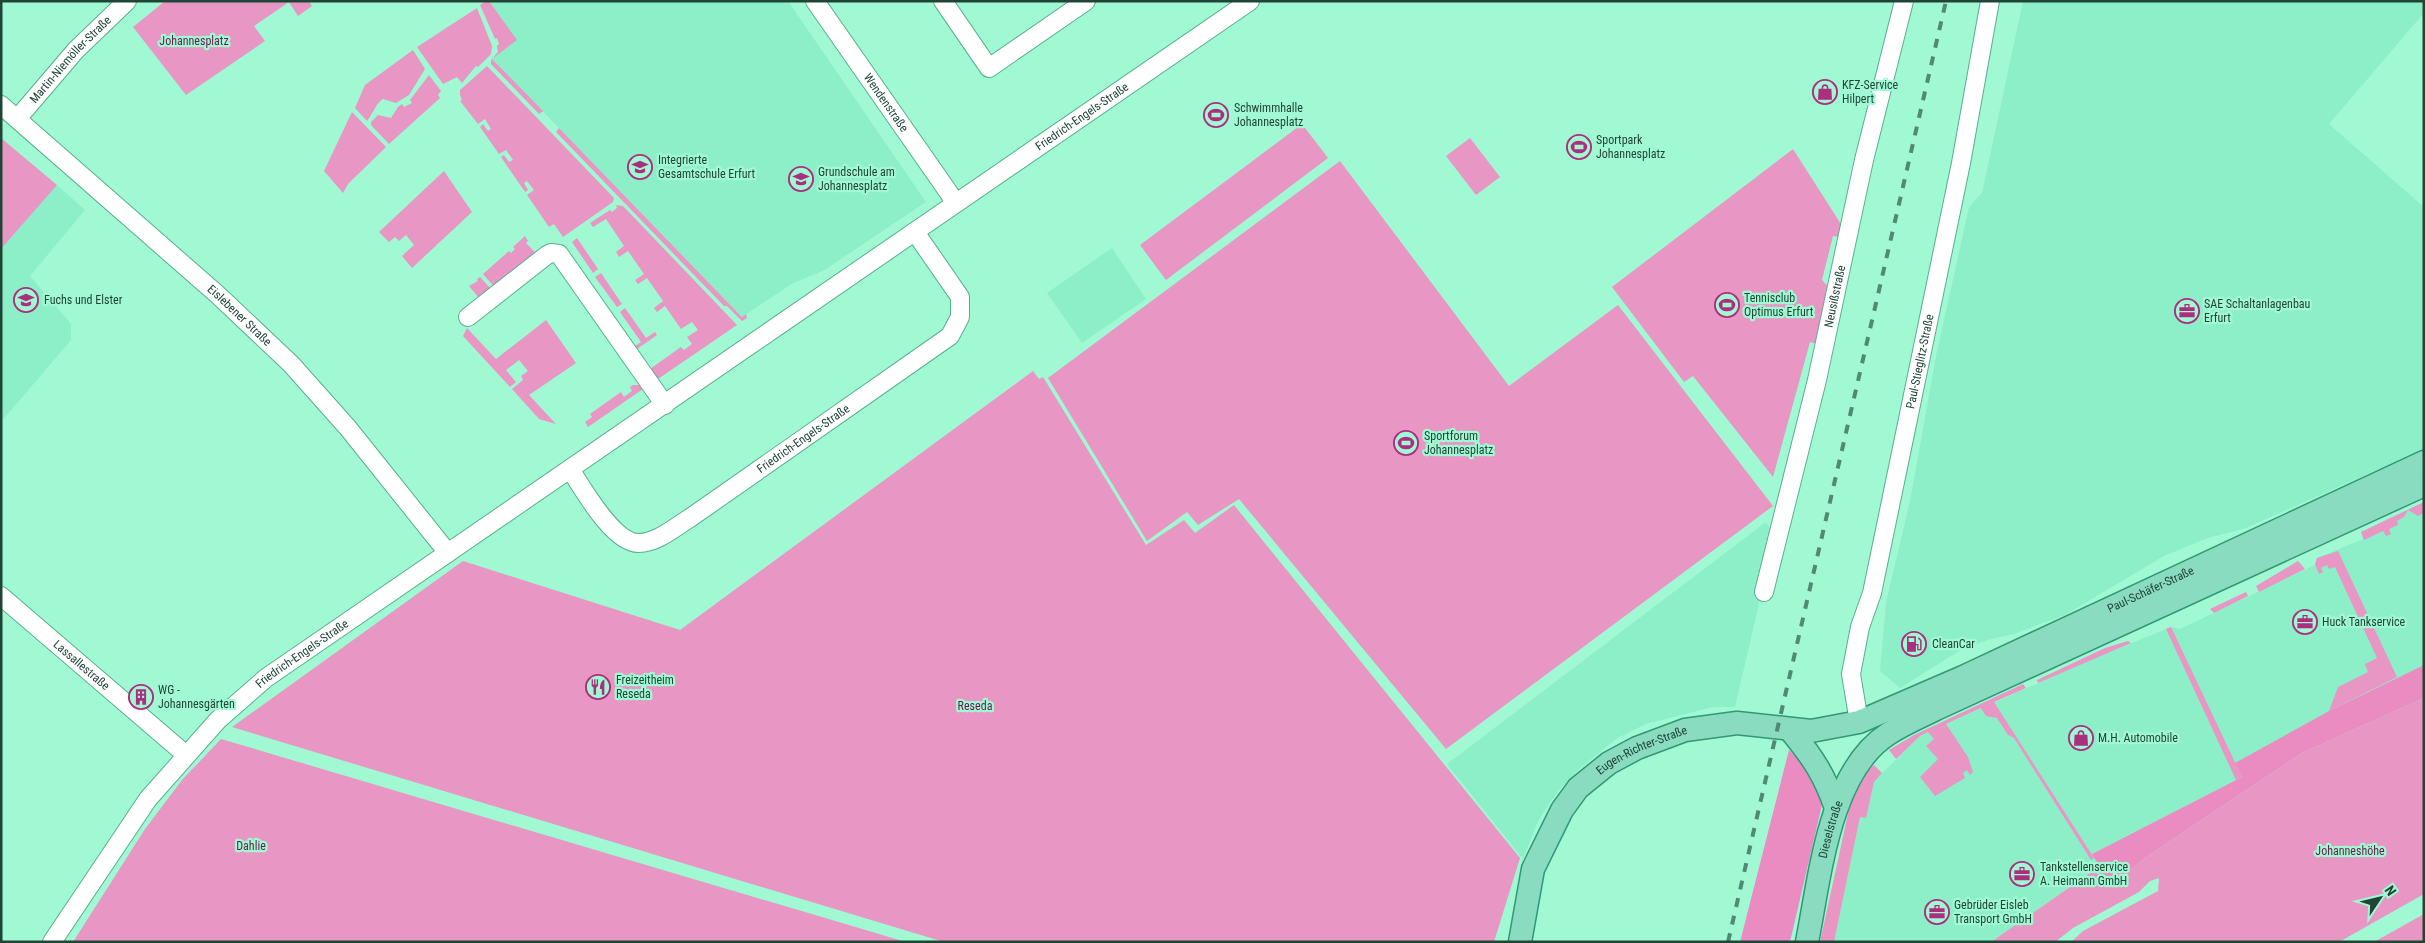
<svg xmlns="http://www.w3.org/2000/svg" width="2425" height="943" font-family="'Roboto Condensed',sans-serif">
	<rect width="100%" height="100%" fill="#a1f9d4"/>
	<g fill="#8defc8">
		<path d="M489,1H788L926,202L823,271L793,283L742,317L492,59L516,40Z"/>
		<path d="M2023,1H2424V13L2329,124L2424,207V449L2246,528L2208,538L2164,556L2065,615L2014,634L1988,640L1959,651L1900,688L1880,671L1886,602L1910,501L1936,356L1969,207L1982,193Z"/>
		<path d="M57,185L85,210L30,276L71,324V340L1,422V249Z"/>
		<path d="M1112,248L1146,299L1082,343L1047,293Z"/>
		<path d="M2424,502V665L2329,711L2242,777L2092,854L2099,866L1991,942H1834L1860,816L1866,818L1874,781L1920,736L2085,662L2171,627L2180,629L2315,565L2317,558L2363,539L2361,532Z"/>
		<path d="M1766,522L1775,535L1735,707H1713L1646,724L1616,739L1578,770L1558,791L1538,821L1523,859L1447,764Z"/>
	</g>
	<g fill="#e896c3">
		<path d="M165,1H309L312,6L298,16L289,2L254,26L265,41L186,95L133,27Z"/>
		<path d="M486,1H489L517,40L492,59L543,111L539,114L491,64V60L498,52L497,46L499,44L497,38L495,39L480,5Z"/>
		<path d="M477,8L492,46L491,54L478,67L476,66L462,83L457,77L443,84L417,47Z"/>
		<path d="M413,50L425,69L409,95L396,103L383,99C376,103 373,114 367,121L355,108L365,85Z"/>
		<path d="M487,66L614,198L613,202L563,237L554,224L549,227L527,195L534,190L527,181L524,183L528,190L525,192L501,157L504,155L509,162L513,160L506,150L499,154L480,127L483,124L488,131L491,129L485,119L478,124L460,101L462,100L460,95V90Z"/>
		<path d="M429,75L441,91L438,95L440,98L389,144L371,125V122L378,115L391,118L398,107L402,104L404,107L412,103L410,100Z"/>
		<path d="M352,112L386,147L348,184L343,193L324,171Z"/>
		<path d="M1302,124L1328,158L1166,280L1140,245Z"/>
		<path d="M559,128L737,312L742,317L746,314L747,318L742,321L727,306H724L556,132Z"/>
		<path d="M1,138L57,185L1,249Z"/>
		<path d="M1470,138L1500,177L1476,195L1446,156Z"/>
		<path d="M1793,149L1846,232L1844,238L1833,236L1822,280L1832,291L1817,344L1810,342L1773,477L1693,376L1684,382L1612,287Z"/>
		<path d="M1340,161L1509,386L1618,305L1773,506L1446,749L1239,499L1198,525L1187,512L1147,541L1048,378Z"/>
		<path d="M444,171L472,212L412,268L402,256L414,245L406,235L399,241L395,237L389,242L379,232Z"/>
		<path d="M616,205L623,206L737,325L655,381L650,369L681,347L684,350L692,344L687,337L698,330L692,322L681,329L665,306L657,312L654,308L663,301L647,278L638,284L635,280L644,274L628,251L619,257L616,252L624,246L606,219L593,227L590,223L610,210L612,212L617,208Z"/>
		<path d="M525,236L528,241L526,243L538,255L495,288L483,274L509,251L511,253L515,249L513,247Z"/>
		<path d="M577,238L598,269L593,273L572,242Z"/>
		<path d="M601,273L622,304L617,307L595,277Z"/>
		<path d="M480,277L492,290L480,299L469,286L478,281L477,279Z"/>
		<path d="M625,308L646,338L655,332L657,335L634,351L632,348L641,342L620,312Z"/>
		<path d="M546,320L576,363L529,395L556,424L539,419L512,389L523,380L521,376L528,371L519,360L506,370L516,382L510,387L463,336L467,328L496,359Z"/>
		<path d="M1033,371L1039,379L1043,377L1146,545L1184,520L1195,533L1234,505L1520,858L1494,942H944L232,727L463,561L680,630Z"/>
		<path d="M633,385H639L643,389L588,427L585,422L592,417L590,414L621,392L624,397L632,391L630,387Z"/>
		<path d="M2424,502V513L2418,516L2408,510L2404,517L2397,521L2398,525L2389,529L2391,534L2386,536L2383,531L2364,540L2361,532Z"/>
		<path d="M2338,551L2397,677L2329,711L2338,687L2368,672L2365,664L2377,658L2335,567L2329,569L2327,565L2321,568L2323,572L2319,574L2315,564L2317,558Z"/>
		<path d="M2298,561L2305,569L2259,592L2256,586Z"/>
		<path d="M2246,592L2248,596L2214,613L2210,609Z"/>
		<path d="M2171,627L2242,777L2236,780L2166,629Z"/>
		<path d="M2128,641L2131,643L2038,683L2037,680L2105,648Z"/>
		<path d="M2023,684L2026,688L1994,702L2094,858L2091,860L2014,738L2008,735L1997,718L1986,716L1981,708L1946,724L1968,757L1973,772L1970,775L1967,770L1963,773L1965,778L1935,796L1920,777L1938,759L1926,746L1934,739L1928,732L1920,736L1896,759L1889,750L1914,735Z"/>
		<path d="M2424,698V894L2339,942H2071L2083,931L2158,891L2159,878L2150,881L2139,892L2073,928L2055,942H1991L2097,868V873L2112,885L2145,858L2302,753Z"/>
		<path d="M221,739L906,942H73L145,829L182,780Z"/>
		<path d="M1874,765L1882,773L1874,782L1866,818L1860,817L1834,942H1820L1851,800L1867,771Z"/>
		<path d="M2424,914V942H2374Z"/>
	</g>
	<g fill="#ea8cc1">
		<path d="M2424,665V698L2302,753L2145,858L2112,885H2105L2097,868L2099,866L2092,854L2242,777L2235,763L2329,711Z"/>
		<path d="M1789,750L1816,776L1824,796L1790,942H1740Z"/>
	</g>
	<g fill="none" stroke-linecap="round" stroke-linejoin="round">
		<defs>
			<g id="minor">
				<path id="s1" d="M815,1L956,203"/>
				<path d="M943,1L989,68L1086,1"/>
				<path id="s2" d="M1,105L218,295L291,364L348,428L448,553"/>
				<path id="s3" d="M17,119L76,50L127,1"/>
				<path d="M468,317L547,255L551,253L559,254L665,405"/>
				<path id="s4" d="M570,469C583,489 614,544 639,543C657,543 675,527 690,518L950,336L960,317V297L915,232"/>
				<path id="s5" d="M1764,592L1817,380L1864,160L1904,1"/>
				<path id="s6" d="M1,596L185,754"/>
				<path id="s7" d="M1859,722L1851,674L1860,627L1872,593L1961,163L1990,1"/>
				<path id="s8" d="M52,942L148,799L218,720L266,678L1250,1"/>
			</g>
			<g id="major">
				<path d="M1791,731C1813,758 1824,774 1836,808"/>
				<path id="s9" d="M1520,942L1533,869L1562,810L1578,788L1609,763L1637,748L1685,730L1737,723L1811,731L1859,722L1963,677L2424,462"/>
				<path id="s10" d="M1807,942C1820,877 1829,772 1888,734C1903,724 1920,717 1936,709L2424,485"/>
			</g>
		</defs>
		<use href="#minor" stroke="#58af8d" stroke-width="20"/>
		<use href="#major" stroke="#319774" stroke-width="25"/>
		<use href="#minor" stroke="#fff" stroke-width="18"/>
		<use href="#major" stroke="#89dcc0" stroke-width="22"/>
		<path stroke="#518972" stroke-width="4" stroke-dasharray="9 9" stroke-linecap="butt" d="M1728,942L1946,1"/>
	</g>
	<defs>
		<symbol id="shop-ring" viewBox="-11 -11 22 22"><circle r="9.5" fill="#a1f9d4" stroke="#ac2e7e" stroke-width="1.5"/><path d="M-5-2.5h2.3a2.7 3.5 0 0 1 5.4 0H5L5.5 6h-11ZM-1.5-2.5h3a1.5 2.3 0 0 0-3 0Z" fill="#ac2e7e"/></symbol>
		<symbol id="stadium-ring" viewBox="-11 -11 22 22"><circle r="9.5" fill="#a1f9d4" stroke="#ac2e7e" stroke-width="1.5"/><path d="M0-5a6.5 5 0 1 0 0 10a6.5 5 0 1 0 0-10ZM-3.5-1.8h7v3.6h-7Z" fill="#ac2e7e"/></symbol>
		<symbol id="school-ring" viewBox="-11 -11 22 22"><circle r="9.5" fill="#a1f9d4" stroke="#ac2e7e" stroke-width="1.5"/><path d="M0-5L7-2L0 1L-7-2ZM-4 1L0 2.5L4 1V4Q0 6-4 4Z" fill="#ac2e7e"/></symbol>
		<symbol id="office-ring" viewBox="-11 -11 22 22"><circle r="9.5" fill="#a1f9d4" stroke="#ac2e7e" stroke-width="1.5"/><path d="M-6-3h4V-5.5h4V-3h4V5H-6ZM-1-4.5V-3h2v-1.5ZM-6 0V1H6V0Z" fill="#ac2e7e"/></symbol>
		<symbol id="fuel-ring" viewBox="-11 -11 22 22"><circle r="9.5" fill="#a1f9d4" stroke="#ac2e7e" stroke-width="1.5"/><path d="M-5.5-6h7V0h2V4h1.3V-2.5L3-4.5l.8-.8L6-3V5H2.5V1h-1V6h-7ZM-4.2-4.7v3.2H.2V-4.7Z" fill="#ac2e7e"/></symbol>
		<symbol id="restaurant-ring" viewBox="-11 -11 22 22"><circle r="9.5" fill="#a1f9d4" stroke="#ac2e7e" stroke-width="1.5"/><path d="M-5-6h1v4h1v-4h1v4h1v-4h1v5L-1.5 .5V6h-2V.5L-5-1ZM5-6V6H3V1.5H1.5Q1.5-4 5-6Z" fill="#ac2e7e"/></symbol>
		<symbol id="building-ring" viewBox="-11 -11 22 22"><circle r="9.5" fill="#a1f9d4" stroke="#ac2e7e" stroke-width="1.5"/><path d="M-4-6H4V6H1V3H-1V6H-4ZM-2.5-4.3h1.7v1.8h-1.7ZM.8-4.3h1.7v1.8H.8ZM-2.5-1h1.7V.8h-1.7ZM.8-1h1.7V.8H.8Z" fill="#ac2e7e"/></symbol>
	</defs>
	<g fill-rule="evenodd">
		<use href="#shop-ring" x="1811" y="78" width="28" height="28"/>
		<use href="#stadium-ring" x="1202" y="101" width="28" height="28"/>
		<use href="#stadium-ring" x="1565" y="133" width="28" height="28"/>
		<use href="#school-ring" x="626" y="153" width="28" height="28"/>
		<use href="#school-ring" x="787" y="165" width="28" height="28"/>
		<use href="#school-ring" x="12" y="286" width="28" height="28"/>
		<use href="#stadium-ring" x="1713" y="291" width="28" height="28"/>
		<use href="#office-ring" x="2173" y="297" width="28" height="28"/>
		<use href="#stadium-ring" x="1392" y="429" width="28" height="28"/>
		<use href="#office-ring" x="2291" y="608" width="28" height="28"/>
		<use href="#fuel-ring" x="1900" y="630" width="28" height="28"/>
		<use href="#restaurant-ring" x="584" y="673" width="28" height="28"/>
		<use href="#building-ring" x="127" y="683" width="28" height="28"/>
		<use href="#shop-ring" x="2067" y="724" width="28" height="28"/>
		<use href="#office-ring" x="2008" y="860" width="28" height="28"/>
		<use href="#office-ring" x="1923" y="898" width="28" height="28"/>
	</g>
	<g text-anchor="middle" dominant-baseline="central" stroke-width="4.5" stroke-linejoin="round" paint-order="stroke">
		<g font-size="12" fill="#6b184d" stroke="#a1f9d4">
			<text x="194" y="41">Johannesplatz</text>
			<text x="975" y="706">Reseda</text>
			<text x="251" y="846">Dahlie</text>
			<text x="2350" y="851">Johanneshöhe</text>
		</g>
		<g font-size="12" fill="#204436" stroke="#a1f9d4">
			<text stroke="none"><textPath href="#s3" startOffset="80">Martin-Niemöller-Straße</textPath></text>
			<text stroke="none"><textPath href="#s1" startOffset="124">Wendenstraße</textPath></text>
			<text stroke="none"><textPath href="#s8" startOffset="1332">Friedrich-Engels-Straße</textPath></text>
			<text stroke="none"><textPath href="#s5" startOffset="304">Neusißstraße</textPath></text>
			<text stroke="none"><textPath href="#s2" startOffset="318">Eislebener Straße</textPath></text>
			<text stroke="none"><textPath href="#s7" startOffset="369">Paul-Stieglitz-Straße</textPath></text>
			<text stroke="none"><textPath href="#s4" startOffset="300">Friedrich-Engels-Straße</textPath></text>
			<text stroke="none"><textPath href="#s9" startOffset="786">Paul-Schäfer-Straße</textPath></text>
			<text stroke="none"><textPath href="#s8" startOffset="385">Friedrich-Engels-Straße</textPath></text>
			<text stroke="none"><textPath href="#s6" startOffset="106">Lassallestraße</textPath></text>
			<text stroke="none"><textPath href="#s9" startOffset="242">Eugen-Richter-Straße</textPath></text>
			<text stroke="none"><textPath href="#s10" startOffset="115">Dieselstraße</textPath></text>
		</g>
		<g font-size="12" fill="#204436" stroke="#a1f9d4" text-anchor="start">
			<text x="1842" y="85">KFZ-Service<tspan x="1842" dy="14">Hilpert</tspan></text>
			<text x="1234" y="108">Schwimmhalle<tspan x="1234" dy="14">Johannesplatz</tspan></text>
			<text x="1596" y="140">Sportpark<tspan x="1596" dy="14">Johannesplatz</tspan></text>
			<text x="658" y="160">Integrierte<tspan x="658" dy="14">Gesamtschule Erfurt</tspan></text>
			<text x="818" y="172">Grundschule am<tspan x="818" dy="14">Johannesplatz</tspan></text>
			<text x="1744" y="298">Tennisclub<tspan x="1744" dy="14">Optimus Erfurt</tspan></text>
			<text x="44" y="300">Fuchs und Elster</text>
			<text x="2204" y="304">SAE Schaltanlagenbau<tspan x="2204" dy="14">Erfurt</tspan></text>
			<text x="1424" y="436">Sportforum<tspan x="1424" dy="14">Johannesplatz</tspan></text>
			<text x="2322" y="622">Huck Tankservice</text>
			<text x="1932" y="644">CleanCar</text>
			<text x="616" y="680">Freizeitheim<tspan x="616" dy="14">Reseda</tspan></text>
			<text x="158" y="690">WG -<tspan x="158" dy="14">Johannesgärten</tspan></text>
			<text x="2098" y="738">M.H. Automobile</text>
			<text x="2040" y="867">Tankstellenservice<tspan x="2040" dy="14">A. Heimann GmbH</tspan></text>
			<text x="1954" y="905">Gebrüder Eisleb<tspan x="1954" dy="14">Transport GmbH</tspan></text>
		</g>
	</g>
	<rect width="2425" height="943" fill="none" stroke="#204436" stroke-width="5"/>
	<g transform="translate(2380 898) rotate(55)" stroke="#a1f9d4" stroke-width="4" paint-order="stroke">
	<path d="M0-4L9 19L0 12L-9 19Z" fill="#204436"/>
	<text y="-8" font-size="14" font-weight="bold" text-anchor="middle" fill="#204436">N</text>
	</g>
</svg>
